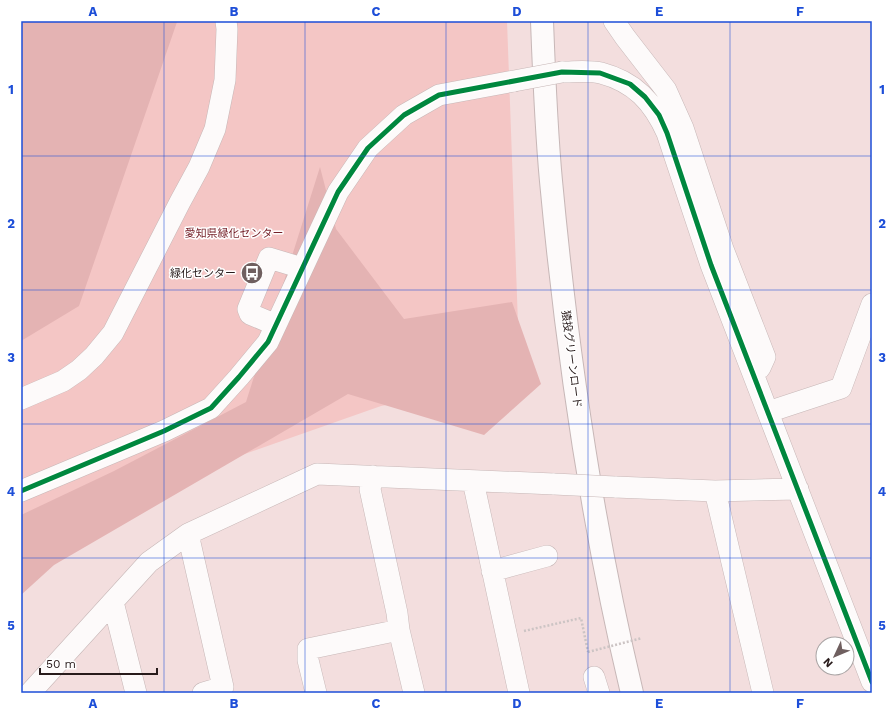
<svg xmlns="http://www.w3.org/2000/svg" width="893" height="714" viewBox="0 0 893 714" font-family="'Work Sans','Noto Sans JP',sans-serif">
	<rect width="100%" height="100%" fill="#f3dede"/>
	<path fill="#f4c6c5" d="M21,21h486l13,358 -139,27 -360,127z"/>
	<path fill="#e4b3b3" d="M21,21l156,1 -98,284 -58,35z
		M320,167l16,62 68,90 108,-17 29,82 -57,51 -136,-41 -294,171 -33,30v-80l93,-44 132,-69z"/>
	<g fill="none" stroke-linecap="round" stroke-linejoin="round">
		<g stroke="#c7b7b7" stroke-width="22">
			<path id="minor" d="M614,21l11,16 41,53 17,38 40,121 42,108 -5,11 -8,3
				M562,72c12,0 27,-2 39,1 34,9 52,29 66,60l44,132 161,417
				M276,325l-26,-11 -2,-5 21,-51 33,10
				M21,399l42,-18 16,-11 15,-14 19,-23 67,-131 19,-35 16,-38 10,-49 2,-51 -1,-8
				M768,412l73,-24 31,-84
				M373,476l-3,13 27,124 2,17
				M473,481l46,212
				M615,487l100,4 83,-2
				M21,491l143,-60 47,-23 28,-31 29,-35 70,-150 30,-44 36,-33 35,-20 75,-14
				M715,491l48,202
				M188,534l35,153 -20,6
				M492,571l55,-15
				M113,602l23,91
				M594,677l5,16
				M30,693l119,-131 39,-28 129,-60 237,10
				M316,693l-8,-33v-11l91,-19 15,63"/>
		</g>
		<g stroke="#c7b7b7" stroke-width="24">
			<path id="major" d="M542,21c2,53 4,107 9,160 16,172 41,344 81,512"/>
		</g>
		<path stroke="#ccc4c4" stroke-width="2.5" stroke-dasharray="2 2" stroke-linecap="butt" d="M524,631l57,-13 7,34"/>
		<use href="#minor" stroke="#fdfafa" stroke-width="21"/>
		<use href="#major" stroke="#fdfafa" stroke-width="22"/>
		<g stroke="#c7b7b7" stroke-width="22" stroke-linecap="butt">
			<path id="minor-bridge" d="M514,81l48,-9
				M554,484l61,3"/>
		</g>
		<path stroke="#ccc4c4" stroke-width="2.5" stroke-dasharray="2 2" stroke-linecap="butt" d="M588,652l54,-14"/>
		<use href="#minor-bridge" stroke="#fdfafa" stroke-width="21"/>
		<g stroke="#fff" stroke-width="8">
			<path id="cycleway" d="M21,491l143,-60 47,-23 28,-31 29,-35 70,-150 30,-44 36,-33 35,-20 123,-23 38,1 30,11 15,13 14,18 8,18 44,132 161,417"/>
		</g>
		<use href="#cycleway" stroke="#00873e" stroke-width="5"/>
	</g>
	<path fill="none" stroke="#1d4ed8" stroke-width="1" stroke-opacity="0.55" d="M164,21v672M305,21v672M446,21v672M588,21v672M730,21v672M21,156h851M21,290h851M21,424h851M21,558h851"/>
	<defs>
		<g id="bus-disc" transform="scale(1.15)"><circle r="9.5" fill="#6f5f5f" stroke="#fff"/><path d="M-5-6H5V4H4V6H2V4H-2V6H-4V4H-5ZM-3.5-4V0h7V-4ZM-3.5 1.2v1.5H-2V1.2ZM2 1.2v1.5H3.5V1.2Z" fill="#fff"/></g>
	</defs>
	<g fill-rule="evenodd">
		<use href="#bus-disc" x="252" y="273"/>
	</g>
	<g text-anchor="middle" stroke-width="3" stroke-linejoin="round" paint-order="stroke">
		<g font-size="11" fill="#741f27" stroke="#fff">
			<text x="234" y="237">愛知県緑化センター</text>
		</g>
		<g font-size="11" fill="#281b1b" stroke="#fff" text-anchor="end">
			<text x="236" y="277">緑化センター</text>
		</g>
		<g font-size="11" fill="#281b1b" stroke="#fff">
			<text transform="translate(572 359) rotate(83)" y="4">猿投グリーンロード</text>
		</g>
	</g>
	<rect width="893" height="714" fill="none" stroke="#ffffff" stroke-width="44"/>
	<g transform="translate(835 656) rotate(226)"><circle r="19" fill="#ffffff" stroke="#a9a4a4"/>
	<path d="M0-3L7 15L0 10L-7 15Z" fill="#6f5f5f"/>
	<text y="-6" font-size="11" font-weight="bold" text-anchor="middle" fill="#281b1b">N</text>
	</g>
	<path d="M40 668v6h117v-6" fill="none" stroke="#281b1b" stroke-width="2"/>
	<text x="46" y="668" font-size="12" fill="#281b1b" stroke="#ffffff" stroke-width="3" paint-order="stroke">50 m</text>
	<rect x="22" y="22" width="849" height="670" fill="none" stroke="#1d4ed8" stroke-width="1.5"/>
	<g font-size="13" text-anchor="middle" font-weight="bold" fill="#1d4ed8">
		<text x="93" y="16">A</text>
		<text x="234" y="16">B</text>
		<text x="376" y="16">C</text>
		<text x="517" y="16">D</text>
		<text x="659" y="16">E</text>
		<text x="800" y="16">F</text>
		<text x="11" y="94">1</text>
		<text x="882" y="94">1</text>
		<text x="11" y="228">2</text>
		<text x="882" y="228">2</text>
		<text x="11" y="362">3</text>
		<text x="882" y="362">3</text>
		<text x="11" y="496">4</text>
		<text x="882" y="496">4</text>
		<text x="11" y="630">5</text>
		<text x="882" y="630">5</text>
		<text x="93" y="708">A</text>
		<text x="234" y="708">B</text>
		<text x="376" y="708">C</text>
		<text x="517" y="708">D</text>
		<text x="659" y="708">E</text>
		<text x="800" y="708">F</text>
	</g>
</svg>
